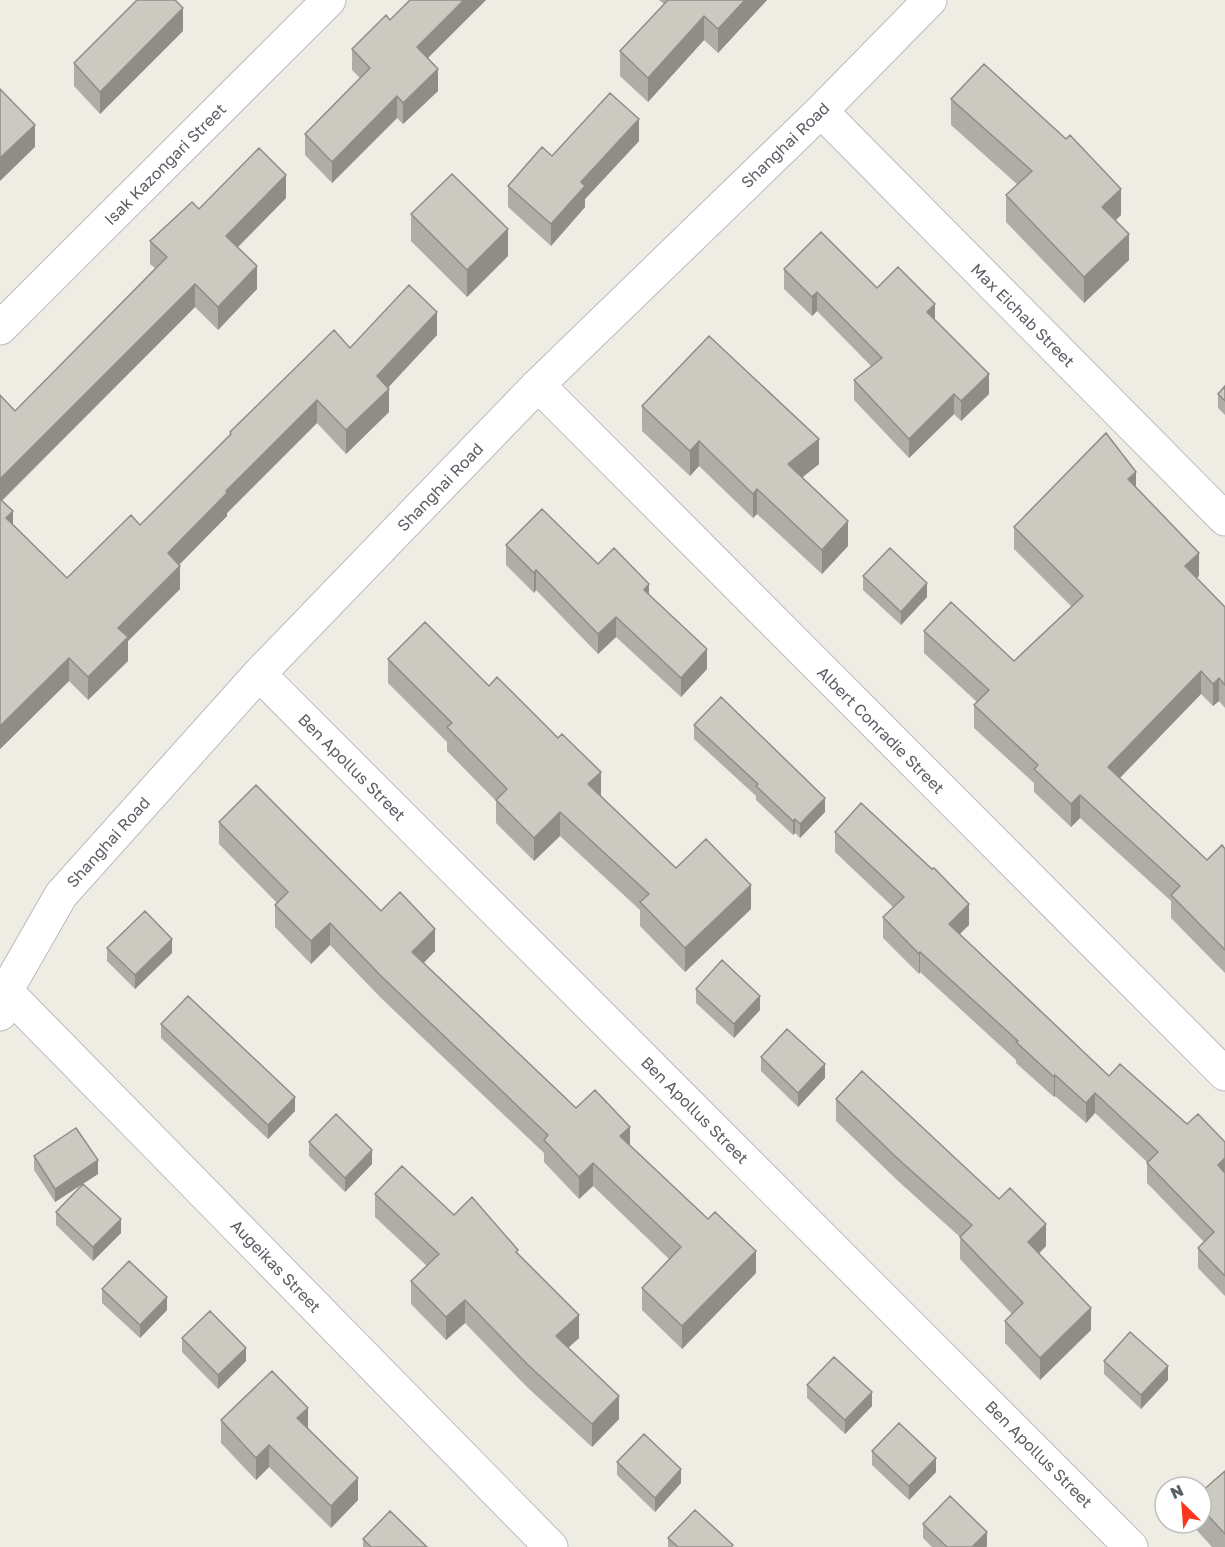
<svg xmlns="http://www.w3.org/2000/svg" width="1225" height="1547" viewBox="0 0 1225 1547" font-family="'Golos Text',sans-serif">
	<rect width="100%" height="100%" fill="#efede3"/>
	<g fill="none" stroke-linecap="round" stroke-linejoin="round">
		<g stroke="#b8bbc0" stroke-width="35">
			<path id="street" d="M821,111l404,408
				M0,328l329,-328
				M538,385l687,689
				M259,674l872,873
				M0,985l551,562
				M0,1014l6,-23 55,-96 198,-221 279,-289 283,-274 109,-111"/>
		</g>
		<use href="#street" stroke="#fff" stroke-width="33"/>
	</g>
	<path fill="#afada6" d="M486,0l-59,58 11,33 -35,33 -6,-6 -65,65 -27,-28v-21l55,-56 -8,-8v-21l38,-29z
		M659,0h108l-49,53 -14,-13 -56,62 -28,-26v-25l44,-47z
		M183,31l-83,83 -26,-28v-23z
		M951,99l170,116 -5,5 13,40 -45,43 -78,-81v-27l12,-10 -67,-60z
		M639,141l-54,58v8l-34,39 -43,-39v-21l44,-30z
		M286,198l-48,49 19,42 -39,41 -23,-23 -193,194 11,23 54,54 73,-53 90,-90v-3l120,-84 87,-13 -49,53 1,24 -43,42 -29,-31 -90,90v3l-48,49 1,24 -52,52v20l-40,39 -19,-19 -69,68v-354l15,16 140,-143 -5,-4v-23l49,-32z
		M411,214l97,42 -41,41 -56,-56z
		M784,269l93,19 58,32 54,74 -28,27 -7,-7 -45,44 -55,-58v-20l17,-14 -54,-55 -5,5 -28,-27z
		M1225,386v29l-7,-7v-14z
		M642,406l177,58 -17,13 46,69 -26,28 -65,-60 -4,4 -54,-52 -9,10 -48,-45z
		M1136,488l63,88 -2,2 28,29v101l-6,-7 -6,5 -12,-12 -81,84 87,82 18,-11v124l-54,-55v-17l-91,-83 -9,9 -37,-35v-9l-60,-55v-23l3,-3 -53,-49v-22l90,30 58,-54 -58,-58v-22z
		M506,545l92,19 109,105 -26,28 -65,-60 -18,17 -62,-64 -2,3 -28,-28z
		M863,576l64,21 -26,28 -38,-35z
		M388,659l213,137 75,72 75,41 -66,63 -45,-46v-16l-80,-74 -26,25 -38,-38v-22l-49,-50v-9l-59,-59z
		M694,725l131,87 -25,26 -5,-5 -2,2 -37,-35v-4l-62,-57z
		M219,822l162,89 54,40 -11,12 152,145 54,38 126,127 -74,76 -40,-39v-22l27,-29 -76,-73 -14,13 -35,-37v-9l-163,-155 -51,-53 -19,19 -36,-37v-22l2,-2 -58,-59z
		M835,832l134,93 -10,9 150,142 78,48 38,18v154l-27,-28v-20l6,-6 -57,-59v-21l-52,-49 -9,10 -31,-27 -1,1 -38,-34v-3l-96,-88 -1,2 -36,-36v-21l10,-10 -58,-55z
		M107,948l65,5 -37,36 -28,-28z
		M696,989l64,21 -26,28 -38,-35z
		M161,1024l134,87 -27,28 -107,-101z
		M761,1057l64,21 -27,29 -37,-36z
		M836,1099l210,147 -7,8 52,76 -51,50 -35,-37v-22l7,-7 -52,-55v-22l-63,-57 -61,-59z
		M309,1142l63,22 -27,28 -36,-36z
		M34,1156l64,18 -43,28 -21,-32z
		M375,1194l79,21 64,39 61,84 -11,10 51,71 -27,28 -65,-60 -62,-64 -19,17 -35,-36v-23l16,-15 -52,-49z
		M56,1212l65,21 -28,28 -37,-36z
		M102,1289l65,21 -27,28 -38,-35z
		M182,1338l64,23 -28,28 -36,-37z
		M1104,1361l64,19 -27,29 -37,-35z
		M807,1385l65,21 -27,28 -38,-36z
		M221,1420l87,8 50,72 -27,28 -62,-61 -13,13 -35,-37z
		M872,1451l64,21 -27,28 -37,-35z
		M617,1462l64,21 -26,29 -38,-37z
		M1225,1471v76h-13l-19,-21v-3h8v-31z
		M923,1524l64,22 -1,1h-54l-9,-9z
		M668,1538l65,9h-65z
		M363,1539l64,8h-64z"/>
	<path fill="#8f8d87" d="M464,0h22l-69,69v-22z
		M745,0h22l-49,53v-24z
		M183,8v23l-83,83v-22z
		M704,16v24l-56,62v-24z
		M438,69v22l-35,33v-21z
		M397,96v22l-65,65v-21z
		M639,119v22l-54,58v8l-34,39v-22l30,-42z
		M35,125v22l-35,34v-23z
		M286,175v23l-60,61v-23z
		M1121,189v26l-19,18v-26z
		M508,229v27l-41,41v-27z
		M1129,234v26l-45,43v-26z
		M257,266v23l-39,41v-23z
		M195,284v23l-195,195v-23z
		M817,292v19l-5,5v-19z
		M935,304v20l-8,-12z
		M437,312v23l-60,64v-23z
		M989,374v20l-28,27v-20z
		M389,389v23l-43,42v-24z
		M954,394v20l-45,44v-19z
		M317,400v23l-90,90v3l-59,60v-23l58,-62z
		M819,439v25l-31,25v-25z
		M699,441v25l-9,10v-25z
		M1136,472v23l-8,-16z
		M757,489v25l-4,4v-24z
		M13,511v23l-7,-16z
		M848,521v25l-26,28v-24z
		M1199,553v23l-14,13v-23z
		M180,566v23l-52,52v20l-40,39v-23l30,-49z
		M536,570v20l-2,3v-20z
		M927,583v14l-26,28v-13z
		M649,584v20l-5,-14z
		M616,617v20l-18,17v-20z
		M707,649v20l-26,28v-19z
		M69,658v23l-69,68v-23z
		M1201,671v23l-93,96v-23z
		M1219,678v23l-6,5v-22z
		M601,772v24l-13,-12z
		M1080,795v23l-9,9v-23z
		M825,798v14l-25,26v-14z
		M560,812v24l-26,25v-23z
		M795,819v14l-2,2v-14z
		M751,885v24l-66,63v-24z
		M969,904v21l-20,20v-21z
		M330,923v22l-19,19v-23z
		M435,929v22l-23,23v-22z
		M172,939v14l-37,36v-14z
		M920,952v20l-1,2v-20z
		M760,996v14l-26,28v-14z
		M825,1064v14l-27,29v-14z
		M1055,1075v21l-1,1v-20z
		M1095,1093v20l-9,10v-20z
		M295,1097v14l-27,28v-14z
		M630,1127v22l-10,-13z
		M372,1150v14l-27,28v-14z
		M1225,1158v21l-7,-14z
		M98,1160v14l-43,28v-13z
		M593,1163v23l-14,13v-22z
		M121,1219v14l-28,28v-14z
		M1046,1224v22l-18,18v-22z
		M756,1251v22l-74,76v-23z
		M167,1297v13l-27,28v-13z
		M465,1300v23l-19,17v-23z
		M1091,1308v22l-51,50v-22z
		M579,1315v23l-23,21v-23z
		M246,1348v13l-28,28v-14z
		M1168,1366v14l-27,29v-14z
		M872,1392v14l-27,28v-14z
		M619,1396v23l-27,28v-23z
		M308,1408v22l-11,-12z
		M269,1445v22l-13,13v-22z
		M936,1458v14l-27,28v-14z
		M681,1469v14l-26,29v-14z
		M358,1478v22l-27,28v-22z
		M987,1532v14l-1,1h-14z"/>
	<path fill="#ccc9c1" stroke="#8f8d87" stroke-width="1.5" d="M137,0h38l8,8 -83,84 -26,-29z
		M410,0h54l-47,47 21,22 -35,34 -6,-7 -65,66 -27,-28 65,-66 -18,-19 34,-34 4,5z
		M668,0h77l-27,29 -14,-13 -56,62 -28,-27z
		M984,64l82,75 4,-4 51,54 -19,18 27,27 -45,43 -78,-82 26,-24 -81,-72z
		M0,89l35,36 -35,33z
		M610,93l29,26 -58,63 4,4 -34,38 -43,-38 34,-39 10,9z
		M259,148l27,27 -60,61 31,30 -39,41 -23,-23 -195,195v-84l15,16 152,-154 -17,-16 42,-39 7,7z
		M452,174l56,55 -41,41 -56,-56z
		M821,232l56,56 21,-21 37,37 -8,8 62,62 -28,27 -7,-7 -45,45 -55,-59 28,-22 -65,-66 -5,5 -28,-28z
		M409,285l28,27 -60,64 12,13 -43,41 -29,-30 -91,91 1,2 -59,60 12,13 -62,62 10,9 -40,40 -19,-19 -69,68v-227l13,12 -7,7 61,60 64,-63 9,10 91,-91 -1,-2 104,-102 16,18z
		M709,336l110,103 -31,25 60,57 -26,29 -65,-61 -4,5 -54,-53 -9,10 -48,-45z
		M1225,386v15l-7,-7z
		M1106,433l30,39 -8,7 71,74 -14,13 40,41v78l-6,-7 -6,6 -12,-13 -93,96 99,93 15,-15 3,4v101l-54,-55 9,-9 -100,-91 -9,9 -37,-35 4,-4 -64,-60 15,-15 -65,-59 27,-29 63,59 69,-65 -69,-69z
		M542,509l56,55 16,-16 35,36 -5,6 63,59 -26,29 -65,-61 -18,17 -62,-64 -2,3 -28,-28z
		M890,548l37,35 -26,29 -38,-36z
		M425,622l64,64 8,-9 61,61 4,-4 39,38 -13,12 88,84 30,-29 45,46 -66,63 -45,-46 9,-8 -89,-82 -26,26 -38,-38 11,-11 -60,-62 5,-4 -64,-64z
		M721,697l104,101 -25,26 -5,-5 -2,2 -37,-35 2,-2 -64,-59z
		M256,785l125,126 19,-19 35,37 -23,23 164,156 19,-18 35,37 -10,9 88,83 7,-7 41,39 -74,75 -40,-38 39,-41 -88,-84 -14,14 -35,-37 4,-5 -167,-159 -51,-53 -19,18 -36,-36 13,-13 -69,-70z
		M861,803l71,66 2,-1 35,36 -20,20 160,152 11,-12 67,60 11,-10 27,28v16l-7,7 7,8v103l-27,-28 16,-16 -67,-69 11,-11 -63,-59 -9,10 -31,-28 -1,2 -38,-35 2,-1 -98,-89 -1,2 -36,-37 21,-20 -69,-65z
		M145,911l27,28 -37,36 -28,-27z
		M722,960l38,36 -26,28 -38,-35z
		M188,996l107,101 -27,28 -107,-101z
		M787,1029l38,35 -27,29 -37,-36z
		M862,1071l137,128 11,-11 36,36 -18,18 63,66 -51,50 -35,-37 18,-18 -63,-66 12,-12 -75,-67 -61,-59z
		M336,1114l36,36 -27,28 -36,-36z
		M76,1128l22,32 -43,29 -21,-33z
		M402,1166l52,49 18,-18 46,53 -2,2 63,63 -23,21 63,60 -27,28 -65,-60 -62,-64 -19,17 -35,-36 28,-27 -64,-60z
		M83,1184l38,35 -28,28 -37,-35z
		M129,1261l38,36 -27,28 -38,-36z
		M210,1311l36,37 -28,27 -36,-37z
		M1130,1332l38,34 -27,29 -37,-34z
		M834,1357l38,35 -27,28 -38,-35z
		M272,1371l36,37 -11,10 61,60 -27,28 -62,-61 -13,13 -35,-38z
		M899,1423l37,35 -27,28 -37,-35z
		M644,1434l37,35 -26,29 -38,-36z
		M1225,1471v63l-24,-26v-16z
		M950,1496l37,36 -15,15h-25l-24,-23z
		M695,1510l38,35 -2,2h-53l-10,-9z
		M390,1511l37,36h-56l-8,-8z"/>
	<g text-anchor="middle" stroke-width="5" stroke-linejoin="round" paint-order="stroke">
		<g font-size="16" fill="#5b5f65" stroke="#fff">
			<text transform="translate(785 145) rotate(-44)" y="6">Shanghai Road</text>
			<text transform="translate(165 164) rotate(-45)" y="6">Isak Kazongari Street</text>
			<text transform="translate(1023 315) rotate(45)" y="6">Max Eichab Street</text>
			<text transform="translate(440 487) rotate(-46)" y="6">Shanghai Road</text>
			<text transform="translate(881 730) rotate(45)" y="6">Albert Conradie Street</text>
			<text transform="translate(352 767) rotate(45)" y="6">Ben Apollus Street</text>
			<text transform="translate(108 842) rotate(-48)" y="6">Shanghai Road</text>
			<text transform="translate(695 1110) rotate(45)" y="6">Ben Apollus Street</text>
			<text transform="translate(276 1266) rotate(46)" y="6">Augeikas Street</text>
			<text transform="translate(1039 1454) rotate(45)" y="6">Ben Apollus Street</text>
		</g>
	</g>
	<g transform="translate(1183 1505) rotate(335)"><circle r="28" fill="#ffffff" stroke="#bdbfc1" stroke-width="1.5"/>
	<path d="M0-4.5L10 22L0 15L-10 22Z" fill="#fa341e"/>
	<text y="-9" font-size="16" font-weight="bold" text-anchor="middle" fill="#5b5f65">N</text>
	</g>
</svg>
